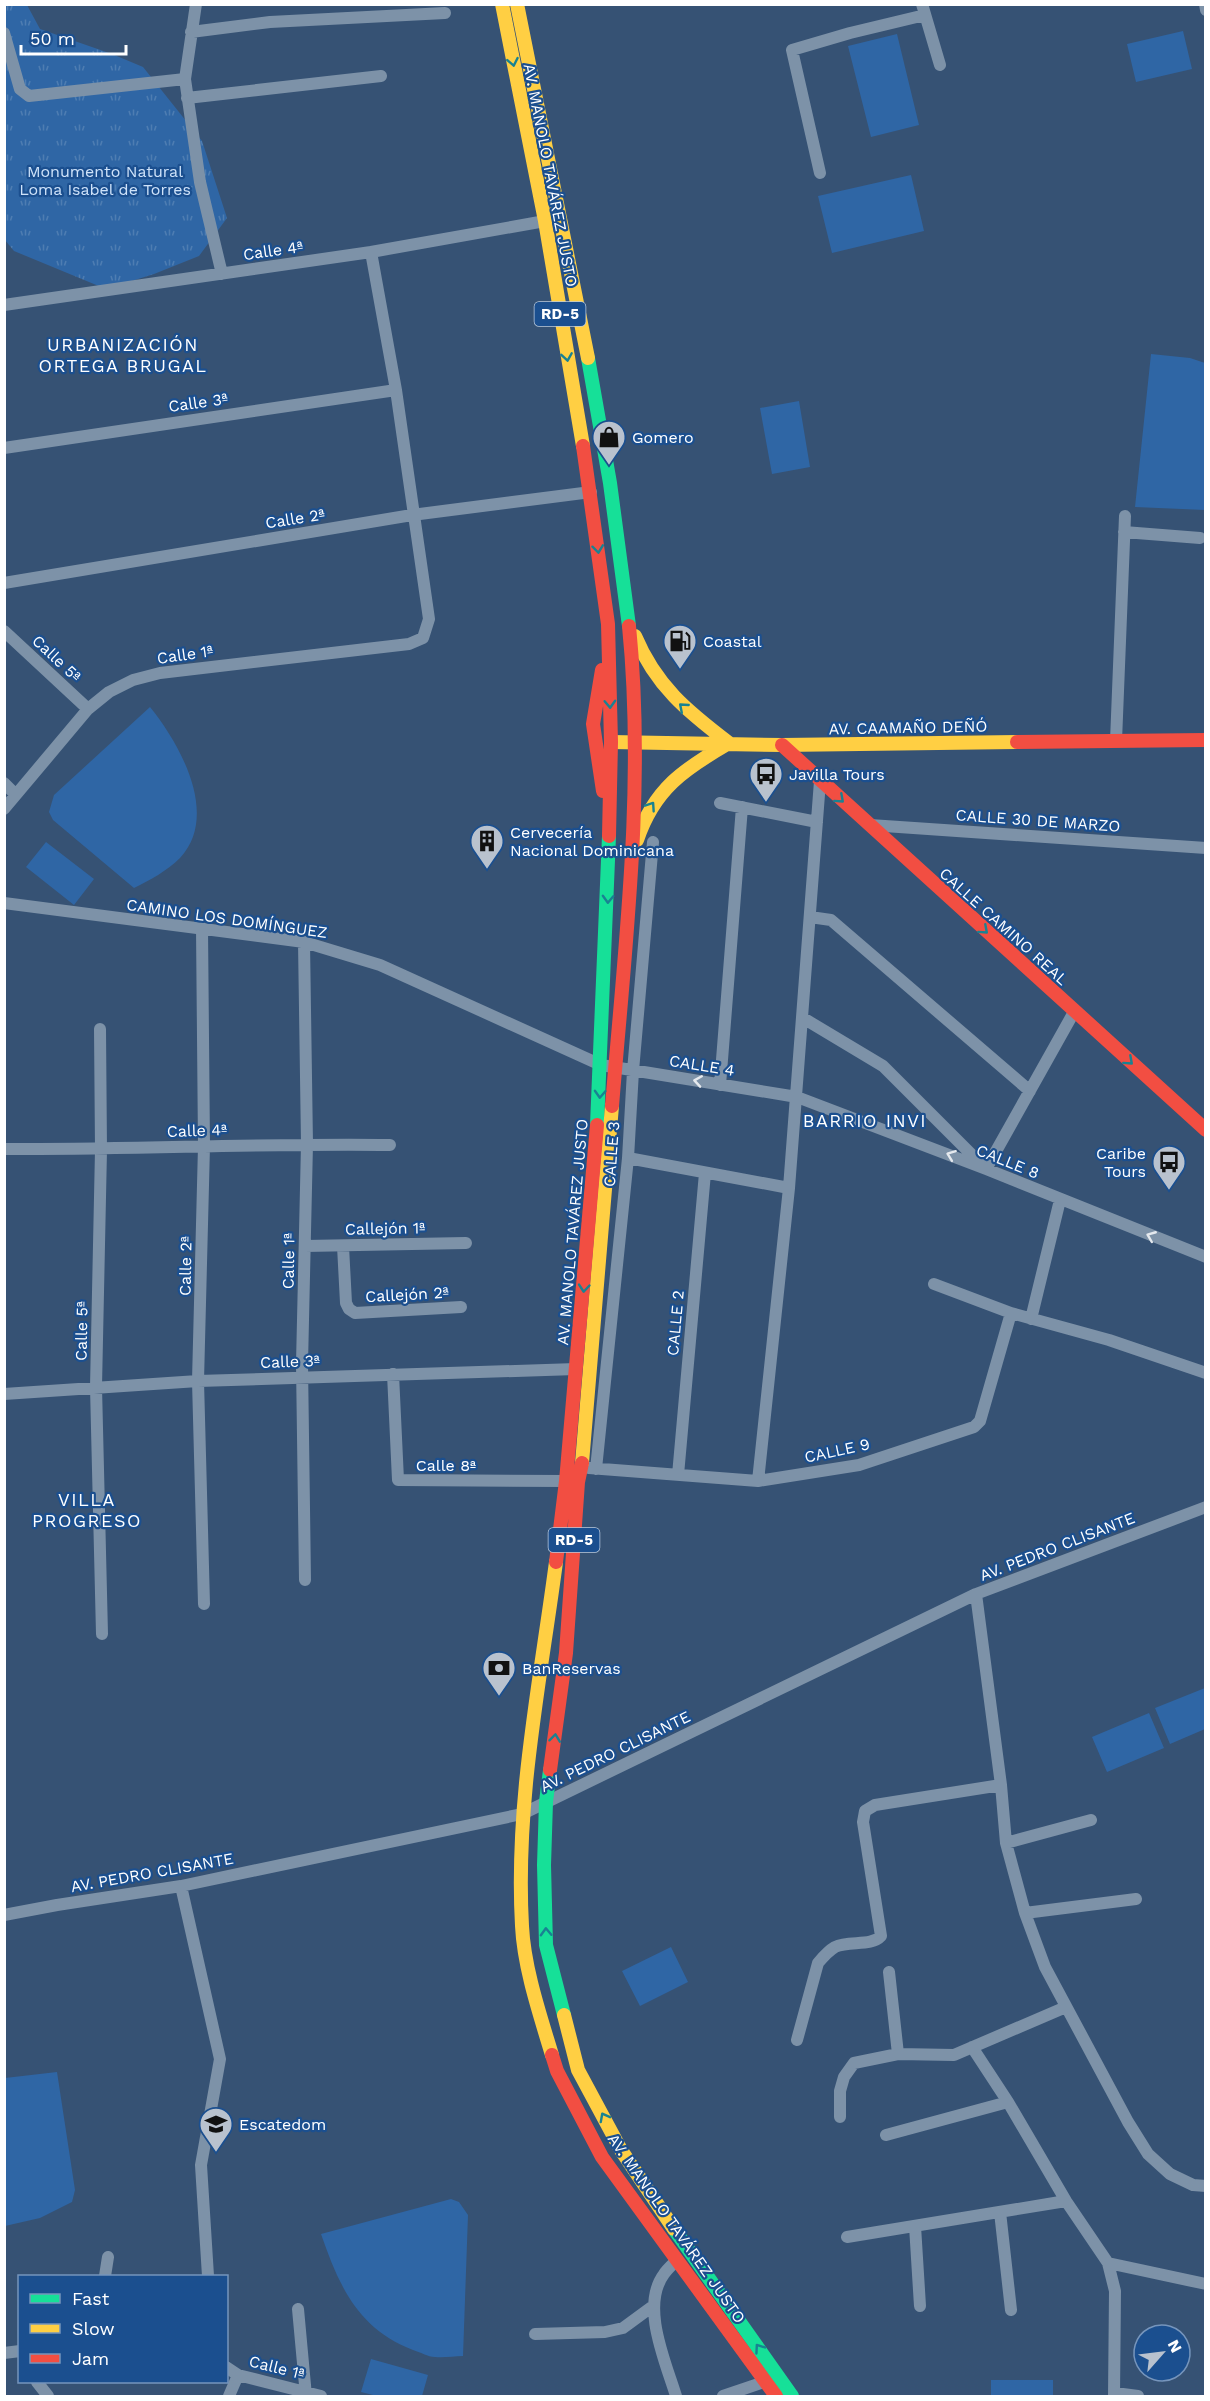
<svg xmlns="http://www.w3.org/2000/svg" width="1210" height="2401" viewBox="0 0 1210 2401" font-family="'Work Sans',sans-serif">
	<defs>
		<pattern id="park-tufts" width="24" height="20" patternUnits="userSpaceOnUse" patternTransform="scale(1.5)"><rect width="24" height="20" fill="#2f66a5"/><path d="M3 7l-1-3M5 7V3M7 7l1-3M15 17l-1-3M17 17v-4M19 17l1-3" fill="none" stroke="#4e7db2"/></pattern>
	</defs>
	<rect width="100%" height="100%" fill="#365274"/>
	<path fill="#2f66a5" d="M1183,31l9,38 -56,13 -9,-38z
		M897,34l22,91 -48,12 -23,-91z
		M911,175l13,56 -92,22 -14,-57z
		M1151,354l39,4 15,5v147l-70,-3z
		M799,401l11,66 -38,7 -12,-66z
		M150,707c30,37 70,108 30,151 -13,13 -30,22 -46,30l-81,-68 -4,-8 5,-17z
		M46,842l48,37 -20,26 -48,-38z
		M1205,1688v41l-35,15 -15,-36z
		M1149,1713l15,35 -57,24 -15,-35z
		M671,1947l17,35 -48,24 -18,-35z
		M57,2072l18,118 -3,12 -32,16 -35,8v-148z
		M451,2199l8,3 9,13 -5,141c-9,0 -19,2 -28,1 -7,0 -15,-5 -22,-7 -55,-21 -74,-64 -92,-116z
		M371,2359l57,16 -6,21h-45l-16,-4z
		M991,2380h62v16h-62z"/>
	<path fill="url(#park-tufts)" d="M5,5h22l13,24 72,25 31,13 59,74 25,77 -28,38 -45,18 -48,15 -92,-38 -9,-11z"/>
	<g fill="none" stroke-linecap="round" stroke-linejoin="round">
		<path stroke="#7d92a8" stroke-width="12" d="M196,4l-11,75 15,103 22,92
			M922,4l18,61
			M1205,4l1,6
			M191,32l79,-10 175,-9
			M4,33l16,56 9,7 156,-17
			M187,98l194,-22
			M820,173l-28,-123 58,-17 75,-18
			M4,305l367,-53 174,-31
			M4,448l392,-58
			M1124,532l76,6
			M4,583l408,-68 179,-23
			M4,631l84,78
			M1116,741l9,-225
			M4,783l11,11
			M720,803l97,19
			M4,809l84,-100 21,-17 24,-12 27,-7 249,-29 14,-6 6,-19 -33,-229 -25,-138
			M870,825l336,23
			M4,903l300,39 76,23 221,100 196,32 189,72 220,88
			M810,917l21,3 199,171
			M202,928l2,218 -6,235 6,223
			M304,942l3,202 -5,220 3,216
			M803,1018l80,48 103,103 88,-157
			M100,1029l1,121 -5,237 6,247
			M720,1085l22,-278
			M4,1149c129,1 257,-6 386,-4
			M628,1158l161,30
			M305,1246l161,-3
			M343,1246l3,57 3,6 6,4 106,-6
			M934,1284l77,29 98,27 97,33
			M1031,1319l29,-119
			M393,1374l5,106 168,1
			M4,1394l194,-13 378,-12
			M589,1468l169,13 101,-16 115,-38 6,-6 31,-108
			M596,1469l32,-311 5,-87 20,-229
			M678,1475l27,-302
			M758,1481l31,-293 31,-407
			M976,1594l25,191 5,58 19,70 20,54 83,155 20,32 22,20 23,11 13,1
			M1006,1843l85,-23
			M181,1886l39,173 -19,106 7,111
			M1025,1913l111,-14
			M4,1915l53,-10 124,-19 341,-72 454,-220 230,-87
			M889,1972l9,82
			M797,2040l21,-77c5,-6 10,-12 17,-16 14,-7 36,0 46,-11l-18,-114 2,-11 10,-6 126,-20
			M972,2047l36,55 58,99 42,62 7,28 -1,105
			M840,2117v-26l4,-14 10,-14 44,-9 56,1 112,-48
			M886,2135l122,-33
			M1000,2212l11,98
			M915,2226l5,80
			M847,2237l219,-36
			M1108,2263l98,21
			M105,2276l3,-19
			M298,2309l8,87
			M535,2334l70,-2 18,-4 30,-22
			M4,2353l16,-2
			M226,2367l12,8 83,21
			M37,2382l11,14
			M1115,2393l23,3
			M229,2396l9,-21
			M676,2396c-10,-33 -36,-90 -12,-122 3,-5 9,-10 13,-14
			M723,2396l44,-15"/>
		<path stroke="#16e098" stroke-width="14" d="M588,358l22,125 19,143
			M597,1125l12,-289
			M550,1770l-4,32 -2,63 2,80 18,70
			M674,2229l118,167"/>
		<path stroke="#ffcf43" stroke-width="14" d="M502,4l43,217 38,225
			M517,4l71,354
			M635,636c21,50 52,75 94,107 -45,26 -75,46 -92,97
			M611,742l171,3 235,-3
			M582,1463l30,-357
			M564,2015l14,55 43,80 53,79
			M552,2055c-12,-40 -28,-87 -30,-129 -7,-123 18,-243 34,-364"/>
		<path stroke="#f24e42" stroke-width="14" d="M583,446l25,178 3,118 -2,94
			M602,670l-9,54 10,67
			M1017,742l189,-2
			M782,745l424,385
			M612,1106c13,-160 33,-320 17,-480
			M556,1562l10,-81 31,-356
			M550,1770l16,-117 12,-171 4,-19
			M552,2055l5,16 45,86 174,239"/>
	</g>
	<defs><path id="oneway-chevron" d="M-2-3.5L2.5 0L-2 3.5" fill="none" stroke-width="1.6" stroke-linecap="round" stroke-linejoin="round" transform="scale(1.5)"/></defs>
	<g stroke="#198292">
		<use href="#oneway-chevron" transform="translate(513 62) rotate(79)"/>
		<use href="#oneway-chevron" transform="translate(567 357) rotate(81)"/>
		<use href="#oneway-chevron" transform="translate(598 549) rotate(83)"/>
		<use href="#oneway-chevron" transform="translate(610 704) rotate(88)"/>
		<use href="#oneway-chevron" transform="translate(683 707) rotate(-139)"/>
		<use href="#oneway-chevron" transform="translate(840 799) rotate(42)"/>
		<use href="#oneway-chevron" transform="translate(651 806) rotate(-56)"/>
		<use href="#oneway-chevron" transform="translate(608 899) rotate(92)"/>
		<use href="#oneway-chevron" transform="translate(984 930) rotate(42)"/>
		<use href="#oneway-chevron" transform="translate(1129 1061) rotate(42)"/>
		<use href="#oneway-chevron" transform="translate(600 1094) rotate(93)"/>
		<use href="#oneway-chevron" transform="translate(584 1288) rotate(95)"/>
		<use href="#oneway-chevron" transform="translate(555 1738) rotate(-83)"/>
		<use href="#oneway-chevron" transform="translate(546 1932) rotate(-92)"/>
		<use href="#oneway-chevron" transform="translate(604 2117) rotate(-118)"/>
		<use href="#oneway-chevron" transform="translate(759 2348) rotate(-125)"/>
	</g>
	<g stroke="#e5e9ee">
		<use href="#oneway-chevron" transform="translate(698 1081) rotate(-171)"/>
		<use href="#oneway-chevron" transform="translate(951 1155) rotate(-159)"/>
		<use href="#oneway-chevron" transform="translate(1151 1236) rotate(-158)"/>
	</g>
	<defs>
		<g id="shop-pin" transform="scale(1.725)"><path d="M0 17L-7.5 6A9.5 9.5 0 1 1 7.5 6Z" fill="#b9c2ce" stroke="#1b4f8f"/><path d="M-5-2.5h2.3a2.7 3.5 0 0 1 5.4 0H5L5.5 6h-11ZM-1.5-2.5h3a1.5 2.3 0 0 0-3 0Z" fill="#111"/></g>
		<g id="fuel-pin" transform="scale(1.725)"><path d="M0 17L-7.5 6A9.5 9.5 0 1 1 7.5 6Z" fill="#b9c2ce" stroke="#1b4f8f"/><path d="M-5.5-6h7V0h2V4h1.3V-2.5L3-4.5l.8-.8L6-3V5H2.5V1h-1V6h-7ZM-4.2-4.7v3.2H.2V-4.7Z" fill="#111"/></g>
		<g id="bus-pin" transform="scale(1.725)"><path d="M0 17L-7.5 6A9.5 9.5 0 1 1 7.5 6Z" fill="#b9c2ce" stroke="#1b4f8f"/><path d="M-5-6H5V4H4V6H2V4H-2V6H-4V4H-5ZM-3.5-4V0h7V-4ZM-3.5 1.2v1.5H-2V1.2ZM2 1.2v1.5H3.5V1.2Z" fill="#111"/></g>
		<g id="building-pin" transform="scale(1.725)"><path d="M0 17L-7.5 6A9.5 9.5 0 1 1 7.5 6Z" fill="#b9c2ce" stroke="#1b4f8f"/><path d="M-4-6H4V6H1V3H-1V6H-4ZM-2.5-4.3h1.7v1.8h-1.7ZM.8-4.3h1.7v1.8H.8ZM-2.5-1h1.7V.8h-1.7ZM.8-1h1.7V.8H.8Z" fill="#111"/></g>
		<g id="bank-pin" transform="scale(1.725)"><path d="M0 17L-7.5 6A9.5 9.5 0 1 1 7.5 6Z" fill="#b9c2ce" stroke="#1b4f8f"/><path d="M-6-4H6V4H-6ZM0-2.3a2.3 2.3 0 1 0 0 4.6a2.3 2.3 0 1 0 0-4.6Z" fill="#111"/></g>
		<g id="school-pin" transform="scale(1.725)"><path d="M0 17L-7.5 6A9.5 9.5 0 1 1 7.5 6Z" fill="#b9c2ce" stroke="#1b4f8f"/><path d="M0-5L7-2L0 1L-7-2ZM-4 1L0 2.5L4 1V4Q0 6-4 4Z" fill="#111"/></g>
	</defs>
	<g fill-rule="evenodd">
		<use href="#shop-pin" x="609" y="437"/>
		<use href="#fuel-pin" x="680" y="641"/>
		<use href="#bus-pin" x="766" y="774"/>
		<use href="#building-pin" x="487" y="841"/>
		<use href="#bus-pin" x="1169" y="1162"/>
		<use href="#bank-pin" x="499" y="1668"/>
		<use href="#school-pin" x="216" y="2124"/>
	</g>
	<g text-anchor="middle" stroke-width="4.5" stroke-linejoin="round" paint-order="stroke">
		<g fill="#1b4f8f" stroke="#bbcadd" stroke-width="1.5">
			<rect x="534.5" y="302" width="51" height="24" rx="4.5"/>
			<rect x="548.5" y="1528" width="51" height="24" rx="4.5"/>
		</g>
		<g font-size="15" font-weight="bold" fill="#fff">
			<text x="560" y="319">RD-5</text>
			<text x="574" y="1545">RD-5</text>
		</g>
		<g font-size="16" fill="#cfe3fa" stroke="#1b4f8f">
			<text x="105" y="177">Monumento Natural<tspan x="105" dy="18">Loma Isabel de Torres</tspan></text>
		</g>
		<g font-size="16" fill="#fff" stroke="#1b4f8f">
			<text transform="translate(551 175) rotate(79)" y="6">AV. MANOLO TAVÁREZ JUSTO</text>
			<text transform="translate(273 250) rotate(-8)" y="6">Calle 4ª</text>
			<text transform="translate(198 402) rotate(-8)" y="6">Calle 3ª</text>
			<text transform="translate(295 518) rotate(-9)" y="6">Calle 2ª</text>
			<text transform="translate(185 654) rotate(-8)" y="6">Calle 1ª</text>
			<text transform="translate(57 658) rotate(43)" y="6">Calle 5ª</text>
			<text transform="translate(908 727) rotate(-1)" y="6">AV. CAAMAÑO DEÑÓ</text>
			<text transform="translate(1038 820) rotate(4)" y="6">CALLE 30 DE MARZO</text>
			<text transform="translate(227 918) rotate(8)" y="6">CAMINO LOS DOMÍNGUEZ</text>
			<text transform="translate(1004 926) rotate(42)" y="6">CALLE CAMINO REAL</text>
			<text transform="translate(702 1065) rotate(9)" y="6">CALLE 4</text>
			<text transform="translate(197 1130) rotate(-2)" y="6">Calle 4ª</text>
			<text transform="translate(611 1154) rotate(-86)" y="6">CALLE 3</text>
			<text transform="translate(1008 1161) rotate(22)" y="6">CALLE 8</text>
			<text transform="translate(385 1228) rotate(-1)" y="6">Callejón 1ª</text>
			<text transform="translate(572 1232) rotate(-85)" y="6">AV. MANOLO TAVÁREZ JUSTO</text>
			<text transform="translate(288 1261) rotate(-89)" y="6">Calle 1ª</text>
			<text transform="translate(185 1266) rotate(-89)" y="6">Calle 2ª</text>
			<text transform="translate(407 1294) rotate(-3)" y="6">Callejón 2ª</text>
			<text transform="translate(675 1323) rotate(-85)" y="6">CALLE 2</text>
			<text transform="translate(81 1331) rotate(-89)" y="6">Calle 5ª</text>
			<text transform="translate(290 1361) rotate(-2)" y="6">Calle 3ª</text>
			<text transform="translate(837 1450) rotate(-12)" y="6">CALLE 9</text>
			<text x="446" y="1471">Calle 8ª</text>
			<text transform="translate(1057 1546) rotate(-21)" y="6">AV. PEDRO CLISANTE</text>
			<text transform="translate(615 1751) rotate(-26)" y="6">AV. PEDRO CLISANTE</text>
			<text transform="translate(152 1872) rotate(-10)" y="6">AV. PEDRO CLISANTE</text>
			<text transform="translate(677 2228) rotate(55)" y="6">AV. MANOLO TAVÁREZ JUSTO</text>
			<text transform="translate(277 2367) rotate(14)" y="6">Calle 1ª</text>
		</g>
		<g font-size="16" fill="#fff" stroke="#1b4f8f" text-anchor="start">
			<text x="632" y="443">Gomero</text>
			<text x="703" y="647">Coastal</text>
			<text x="789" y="780">Javilla Tours</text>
			<text x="510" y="838">Cervecería<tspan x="510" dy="18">Nacional Dominicana</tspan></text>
			<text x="1146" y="1159" text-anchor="end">Caribe<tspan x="1146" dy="18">Tours</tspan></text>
			<text x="522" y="1674">BanReservas</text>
			<text x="239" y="2130">Escatedom</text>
		</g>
		<g font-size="18" letter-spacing="1.5" fill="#fff" stroke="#1b4f8f">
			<text x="123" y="351">URBANIZACIÓN<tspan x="123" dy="21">ORTEGA BRUGAL</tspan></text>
			<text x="865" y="1127">BARRIO INVI</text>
			<text x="87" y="1506">VILLA<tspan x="87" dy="21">PROGRESO</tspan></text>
		</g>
	</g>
	<rect width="1210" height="2401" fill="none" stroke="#ffffff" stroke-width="12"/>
	<rect x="18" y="2275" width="210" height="108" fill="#1b4f8f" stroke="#7695bc" stroke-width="1.5"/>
	<rect x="30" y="2294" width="30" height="9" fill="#16e098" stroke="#7695bc" stroke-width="1.5"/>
	<text x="72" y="2305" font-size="18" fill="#ffffff">Fast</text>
	<rect x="30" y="2324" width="30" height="9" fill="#ffcf43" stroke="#7695bc" stroke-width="1.5"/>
	<text x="72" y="2335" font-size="18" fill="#ffffff">Slow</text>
	<rect x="30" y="2354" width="30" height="9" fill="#f24e42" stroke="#7695bc" stroke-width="1.5"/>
	<text x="72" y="2365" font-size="18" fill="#ffffff">Jam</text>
	<g transform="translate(1162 2353) rotate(62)"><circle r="28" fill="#1b4f8f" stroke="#7695bc" stroke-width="1.5"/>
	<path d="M0-4.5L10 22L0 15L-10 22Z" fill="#b9c2ce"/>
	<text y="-9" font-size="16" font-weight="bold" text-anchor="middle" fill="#ffffff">N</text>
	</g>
	<path d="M21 45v9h105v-9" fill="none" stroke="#ffffff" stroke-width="3"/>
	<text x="30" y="45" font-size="18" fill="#ffffff" stroke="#1b4f8f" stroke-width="4.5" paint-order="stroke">50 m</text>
</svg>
